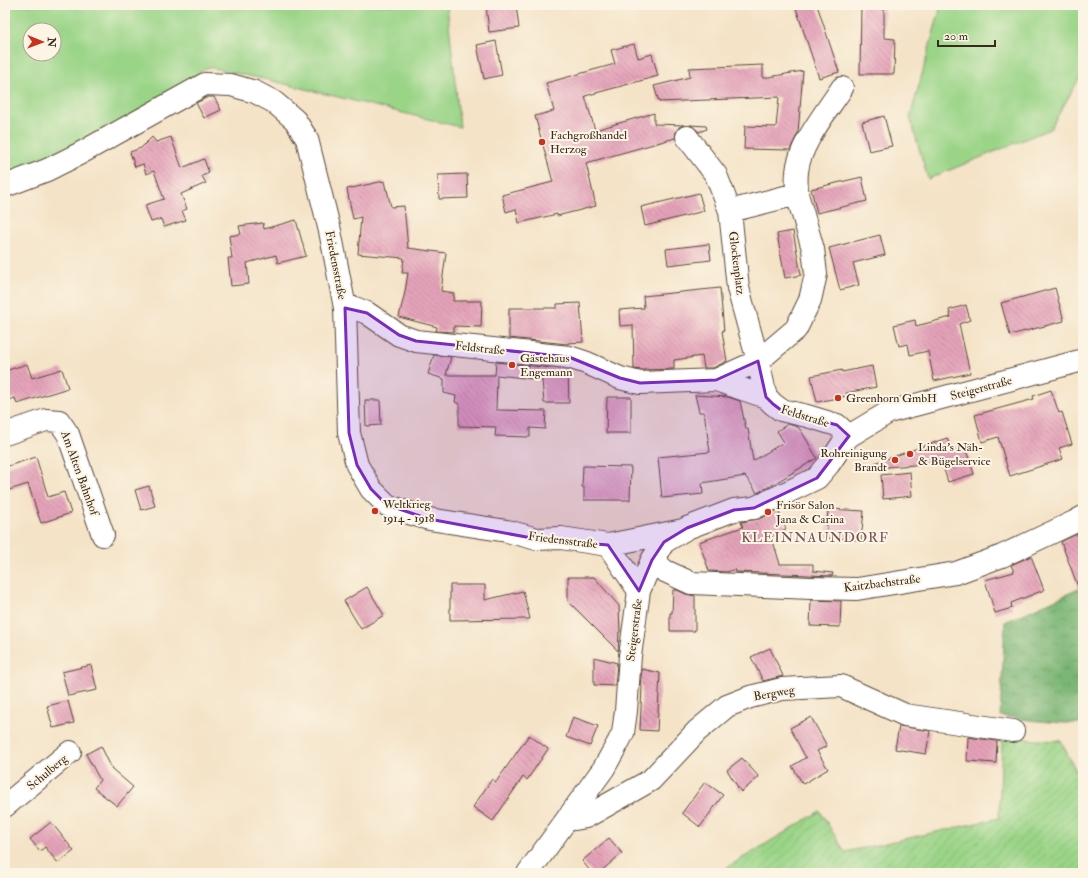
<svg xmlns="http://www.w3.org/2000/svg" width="1088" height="878" viewBox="0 0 1088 878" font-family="'IM FELL Double Pica',serif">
	<defs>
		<pattern id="forest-crowns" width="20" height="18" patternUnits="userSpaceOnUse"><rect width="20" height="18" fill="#7bb674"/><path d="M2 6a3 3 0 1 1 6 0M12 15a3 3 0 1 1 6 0" fill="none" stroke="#66945f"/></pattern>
		<pattern id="garden-furrows" width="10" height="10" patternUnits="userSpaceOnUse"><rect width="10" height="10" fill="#9ad487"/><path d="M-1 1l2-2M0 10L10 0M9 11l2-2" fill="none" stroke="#86b674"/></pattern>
		<pattern id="building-back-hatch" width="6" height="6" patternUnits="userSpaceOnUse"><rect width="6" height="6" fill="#e5a3ba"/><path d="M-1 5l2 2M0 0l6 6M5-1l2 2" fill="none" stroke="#bb8597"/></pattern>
	</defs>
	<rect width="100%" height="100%" fill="#fcf5e5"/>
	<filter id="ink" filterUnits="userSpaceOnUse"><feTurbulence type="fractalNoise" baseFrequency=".025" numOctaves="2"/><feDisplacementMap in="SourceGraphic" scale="8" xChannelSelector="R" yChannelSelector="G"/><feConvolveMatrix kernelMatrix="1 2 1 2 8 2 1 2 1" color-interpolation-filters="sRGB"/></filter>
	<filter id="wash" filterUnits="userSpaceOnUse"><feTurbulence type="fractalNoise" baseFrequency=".012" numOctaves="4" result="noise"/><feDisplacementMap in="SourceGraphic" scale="16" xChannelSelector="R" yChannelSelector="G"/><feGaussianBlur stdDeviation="0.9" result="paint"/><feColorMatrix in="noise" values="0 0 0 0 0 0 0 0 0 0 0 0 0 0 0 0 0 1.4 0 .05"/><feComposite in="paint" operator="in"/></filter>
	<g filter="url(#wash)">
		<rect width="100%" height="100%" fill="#f4e3c7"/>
		<path fill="#9ad487" stroke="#6a7f52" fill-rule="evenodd" d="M5,5h442l13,122 -183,-45 -69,-15 -44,29 -61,36 -98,47zM30,30h24v24h-24z
			M941,5h142v67l-33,57 -122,50 -18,-61z"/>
		<path fill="url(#forest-crowns)" stroke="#5b7049" d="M1083,587v136c-28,1 -55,-3 -83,-7l5,-94z"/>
		<path fill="url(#garden-furrows)" stroke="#6a7f52" d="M1002,738l59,3 22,44v88h-365l102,-62 25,41 154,-34z"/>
		<g id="blocks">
			<path fill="url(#building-back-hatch)" d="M486,5h30l3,23 -30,4z
				M795,5h22l22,67 -20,6z
				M861,5h23v33l11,1 -1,35h-34z
				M496,41l6,34 -18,4 -7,-34z
				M634,44l4,14 14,-4 6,22 -73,20 10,34 59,-17v11l30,1 -5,2 -3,5 -1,6 -89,25 10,43 -39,10v-2l-38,9 -3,-14 -10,3 -4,-17 51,-13 -18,-66 19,-5 -8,-28 69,-19 -4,-14z
				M763,65v13l40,-7 -5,62 -8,17 -46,-1 1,-23 31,1 3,-30 -120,5 -5,-16 36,-9 -1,-9z
				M208,97h6l7,13 -17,8 -8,-15z
				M884,116l8,30 -23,5 -7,-29z
				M690,125l16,1 1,3 -8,3 -7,-6z
				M152,137l4,5 15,-5 11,31 22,-9 5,14 -7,3 4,7 -25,11 6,15 -5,2 4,9 -22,7 -3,-8 -10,3 -6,-17 19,-6 -10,-28 -8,3 -3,-10 -8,3 -5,-15 11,-4z
				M467,174l1,24 -29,1 -1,-24z
				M862,177l5,24 -50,12 -6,-24z
				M384,181l2,9h1l4,17 13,-1 4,42 38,5 -5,38 13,2 -1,8h29l-1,26 -27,-1v6l-18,-1 1,-4 -38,-10 6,-25 3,-19h-6l2,-15 -46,-4 3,-37 -8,2 -6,-30z
				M699,193l5,18 -59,15 -4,-19z
				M296,220l10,36 -28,7 -2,-8 -29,8 2,21 -18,2 -3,-28h4l-3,-22 12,-2 -2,-8 24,-3 1,6z
				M793,231l8,44 -16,3 -8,-44z
				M880,235l5,20 -32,8 6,22 -19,5 -11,-42z
				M709,244l2,16 -43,5 -2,-16z
				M720,288l4,43h-2l5,30 -14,7h-9l-2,-12 -28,4v9l-33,1 -7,-1 -1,-44 -13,1 -1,-16 25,-2 -1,-12z
				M1055,288l9,33 -54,14 -9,-32z
				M580,303l3,39 -15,1v1l-59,-6v-30h48v-4z
				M966,305l4,15 -11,4 11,49 -36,8 -6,-30 -18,4 -2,-11 -9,2 -5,-21 21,-5 1,6 35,-9 -2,-7z
				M434,355l17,2 -5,18h49l1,-13 72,8 1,33h-25l-2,-23 -45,-5 -1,35 50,1 -1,18 -15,-1v9l-35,-1 1,-9 -37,-1v-22l-4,-2 1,-6 -12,-3v-14l-16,-5z
				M27,364l5,14 30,-9 6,19 -51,16 -2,-6 -10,3v-30z
				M872,366l4,21 -30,6 1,3 -30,6 -6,-26 31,-6v2z
				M1051,390l8,23 3,-1 10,32 -13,4 4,11 -53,17 -12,-39 -16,5 -7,-27 59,-16 -1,-3z
				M695,395l33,2 12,4 6,28h2l5,32 31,-19 -7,-11 11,-7 10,3 4,5 15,26 -45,27 -15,8 -3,-5 -9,-12 -43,7 1,11 -41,4 -4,-41 52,-5 -6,-40h-5z
				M607,397h24v36h-25z
				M365,400h15l1,25 -15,1z
				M947,438l3,10 17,5 7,21 -26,8 -6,-19 -69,5 -1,-4z
				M36,457l12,40 16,-5 7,21 -30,10 -13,-39 -19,6 -4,-10v-13z
				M583,466l48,1 -1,33h-46v-13h-2z
				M910,472l2,24 -29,3 -2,-24z
				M149,486l6,20 -14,4 -6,-20z
				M828,509l36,2 -3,29 -35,-2z
				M778,510l8,19 -15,6 9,29h33v7l20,2 -1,3 -96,-4 -1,-3 -8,3 -18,-1 -10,-29 44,-15 -2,-5 18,-3z
				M1079,533l4,10v53l-1,1 -21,-55z
				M1031,556l13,34 -33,13 1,5 -17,5 -10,-33 29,-8 -3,-7z
				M568,577h26l25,29 1,26h-1l-1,19 -50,-50z
				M450,585h35v15l38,-9 7,28 -80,1z
				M367,587l17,28 -23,14 -17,-28z
				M673,590h4l9,4 9,2v35h-25v-18h2z
				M811,600l30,1 -1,26 -30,-1z
				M770,648l13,28 -20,5 -12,-24z
				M594,657l23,6 -2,23 -21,-1z
				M91,665l6,25 -29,6 -6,-24z
				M642,669l18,4 -3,58 -17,-1 2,-44h-2z
				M68,701l6,22 -21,5 -6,-22z
				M573,717l25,9 -8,20 -24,-9z
				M811,717l16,29 -10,5 11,18 -25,15 -11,-18 15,-9 -1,1 -16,-30z
				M899,726l31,5 -4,23 -31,-5z
				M529,735l19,14 -21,31 -4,-3 -30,44 -20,-14 19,-28 4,3z
				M968,737l29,4 -1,22 -29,-2z
				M101,746l11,23 21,18 -16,19 -23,-18 6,-8 -14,-26z
				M742,758l17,19 -18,15 -14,-22z
				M705,782l18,13 -23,32 -18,-14z
				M51,822l23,29 -16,12 -13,-16 -5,4 -10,-12z
				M609,838l13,15 -23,20h-7l-10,-12z"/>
		</g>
	</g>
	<g filter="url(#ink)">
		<use href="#blocks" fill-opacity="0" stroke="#574637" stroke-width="1"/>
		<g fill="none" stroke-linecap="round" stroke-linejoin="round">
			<g stroke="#574637" stroke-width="24">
				<path id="minor" d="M687,137l29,38 14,36 8,77 20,73 8,36
					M5,186l42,-16 32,-16 126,-70 26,1 24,7 19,10 21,18 12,19 23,92 15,77 4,125 8,32 14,24 16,16 25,9 17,5 78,12 30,8 24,-1 47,7 75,-15
					M797,194c0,-7 -1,-15 0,-22 2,-27 30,-61 45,-84
					M345,308h10l12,5 32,22 17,6 153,16 18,6 33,15 20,5 76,-3 50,17 7,7 8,6 26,6 30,9 12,11
					M716,380l42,-19 38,-32 14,-29 6,-26 -3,-25 -16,-55 -67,17
					M5,434l41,-14 13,1 9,13 35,101
					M608,545l31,46
					M652,560l13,11 26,12 120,5 46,1 99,-16 46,-17 72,-34 9,-5
					M5,806l65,-54
					M570,815l5,4 11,-2 65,-37 46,-49 30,-25 23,-9 32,-8 59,-3 64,29 108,16
					M528,873l76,-105 15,-27 4,-8 3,-22 4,-55 9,-65 13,-31 12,-18 23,-14 47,-18 20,-2 63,-30 12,-14 14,-21 6,-7 40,-24 194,-52"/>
			</g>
			<use href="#minor" stroke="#fff" stroke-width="22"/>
		</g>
	</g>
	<path fill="#7b2cbf" fill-opacity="0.2" stroke="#7b2cbf" stroke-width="3" stroke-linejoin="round" d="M345,308l22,5 32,22 17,6 153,16 51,21 20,5 76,-3 42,-19 8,36 7,7 8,6 56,15 12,11 -32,42 -63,30 -20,2 -47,18 -23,14 -12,18 -13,31 -31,-46 -71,-6 -108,-20 -42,-14 -16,-16 -14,-24 -8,-32z"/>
	<g fill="#c8321e" stroke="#fcf5e5" stroke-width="1.5">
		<circle cx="542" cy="142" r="4"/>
		<circle cx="512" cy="365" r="4"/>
		<circle cx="838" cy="398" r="4"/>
		<circle cx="910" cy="454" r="4"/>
		<circle cx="895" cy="460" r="4"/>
		<circle cx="375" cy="511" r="4"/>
		<circle cx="768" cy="512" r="4"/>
	</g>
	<g text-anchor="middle" stroke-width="4" stroke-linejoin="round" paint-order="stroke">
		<g font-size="12" fill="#3b2a1e" stroke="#fcf5e5" text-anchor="start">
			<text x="550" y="139">Fachgroßhandel<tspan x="550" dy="14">Herzog</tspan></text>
			<text x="520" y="362">Gästehaus<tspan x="520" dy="14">Engemann</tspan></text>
			<text x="846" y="402">Greenhorn GmbH</text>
			<text x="918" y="451">Linda's Näh-<tspan x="918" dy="14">&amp; Bügelservice</tspan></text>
			<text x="887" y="457" text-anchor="end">Rohreinigung<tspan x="887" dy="14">Brandt</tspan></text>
			<text x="383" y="508">Weltkrieg<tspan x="383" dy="14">1914 - 1918</tspan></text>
			<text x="776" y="509">Frisör Salon<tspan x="776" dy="14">Jana &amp; Carina</tspan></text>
		</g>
		<g font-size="12" fill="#3b2a1e" stroke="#fcf5e5">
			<text transform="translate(737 263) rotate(83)" y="4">Glockenplatz</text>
			<text transform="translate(336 265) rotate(79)" y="4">Friedensstraße</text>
			<text transform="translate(480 348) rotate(6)" y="4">Feldstraße</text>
			<text transform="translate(981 388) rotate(-15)" y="4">Steigerstraße</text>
			<text transform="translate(805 416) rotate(17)" y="4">Feldstraße</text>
			<text transform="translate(80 473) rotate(70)" y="4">Am Alten Bahnhof</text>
			<text transform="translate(563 540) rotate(7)" y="4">Friedensstraße</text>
			<text transform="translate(882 583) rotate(-7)" y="4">Kaitzbachstraße</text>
			<text transform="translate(634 630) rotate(-83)" y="4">Steigerstraße</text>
			<text transform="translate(774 693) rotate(-10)" y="4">Bergweg</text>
			<text transform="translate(47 772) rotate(-40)" y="4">Schulberg</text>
		</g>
		<g font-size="14" letter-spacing="1" fill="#765455" stroke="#fcf5e5">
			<text x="815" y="542">KLEINNAUNDORF</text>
		</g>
	</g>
	<rect width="1088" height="878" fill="none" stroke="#fcf5e5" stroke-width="20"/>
	<g transform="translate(42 42) rotate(91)"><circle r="19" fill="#fcf5e5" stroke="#afa495"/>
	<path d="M0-3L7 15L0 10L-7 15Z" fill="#c8321e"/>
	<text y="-6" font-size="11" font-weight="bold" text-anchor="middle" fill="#3b2a1e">N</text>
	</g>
	<path d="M938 40v6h57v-6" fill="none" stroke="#3b2a1e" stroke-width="2"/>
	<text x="944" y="40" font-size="12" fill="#3b2a1e" stroke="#fcf5e5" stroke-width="3" paint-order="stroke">20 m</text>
</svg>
